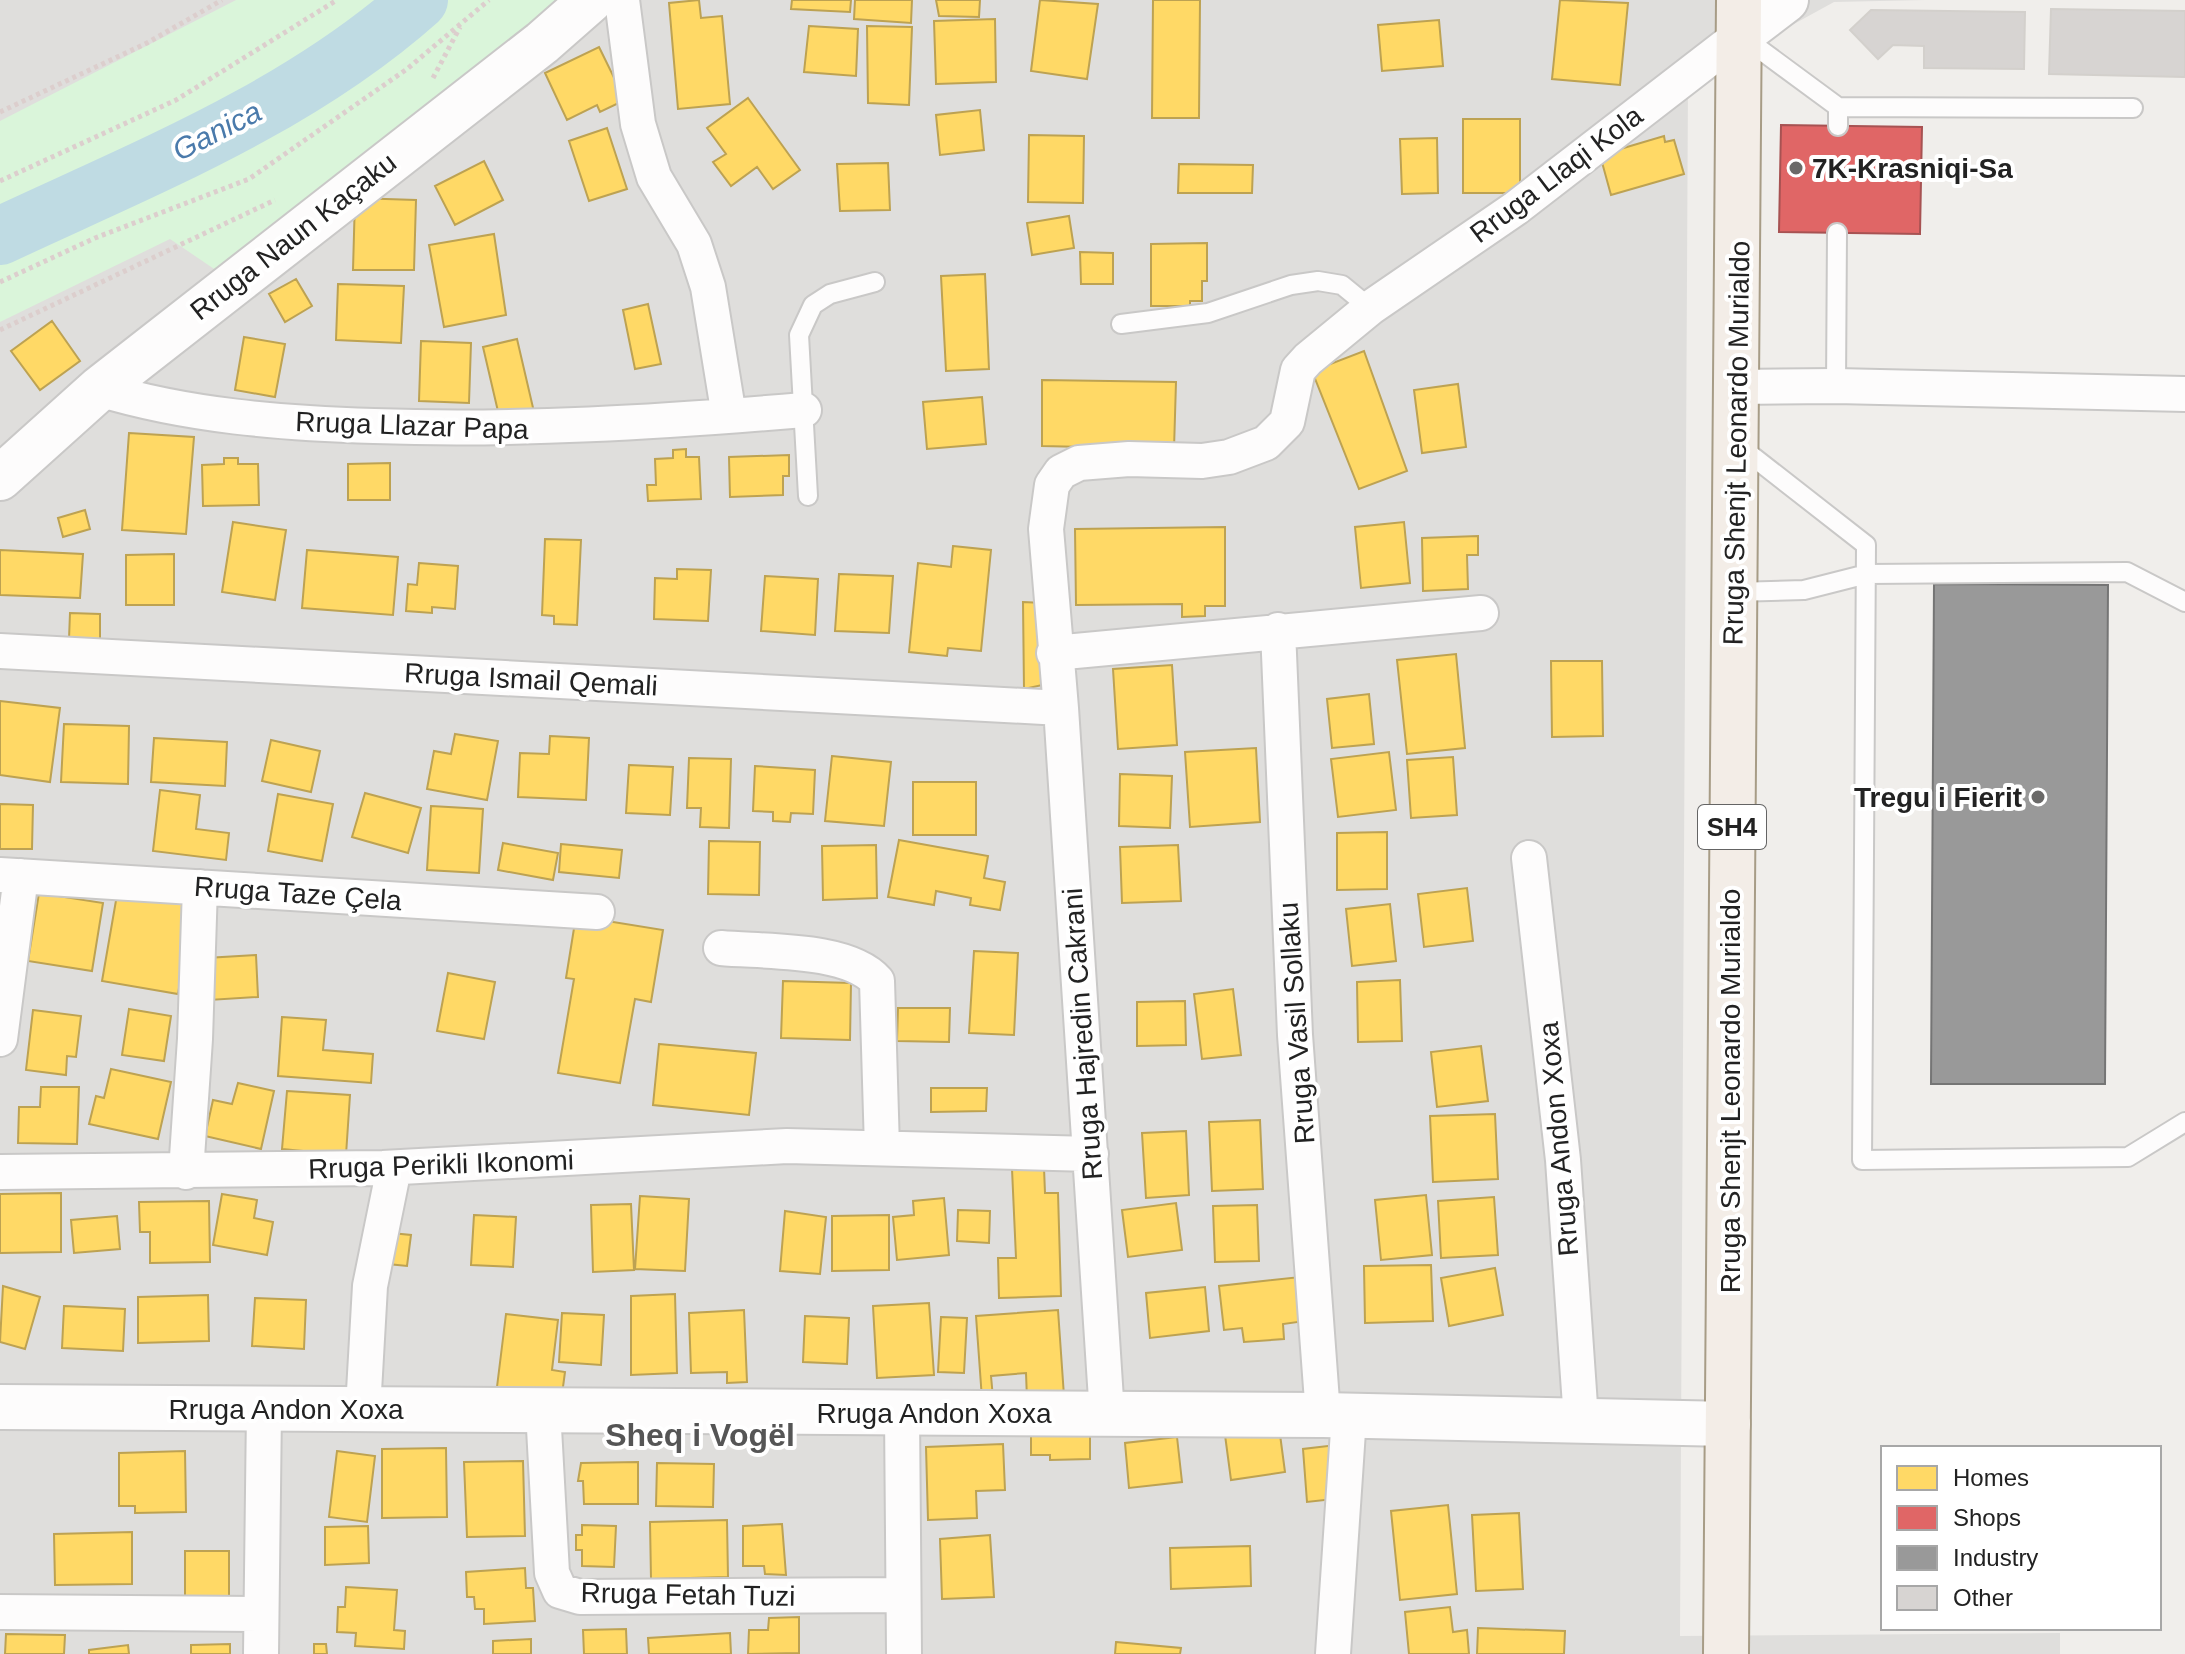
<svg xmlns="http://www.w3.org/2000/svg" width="2185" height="1654" viewBox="0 0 2185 1654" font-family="Arial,sans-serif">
	<rect width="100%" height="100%" fill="#f0eeeb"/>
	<path fill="#dfdedc" d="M0,0h1925l-91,2 -146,80 -8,1554 380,-3v21h-2060z"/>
	<path fill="#daf5da" d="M236,0h338l-348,277 -56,-38 -170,83v-201z"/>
	<path fill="#ffd966" stroke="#bda252" stroke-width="2" d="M699,0l2,18 21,-2 8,88 -52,5 -9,-106z
		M792,0h59l-1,12 -59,-3z
		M855,0h57l-1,23 -57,-4z
		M936,0h44l-1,17 -40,-1z
		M1040,0l58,4 -11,75 -56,-8z
		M1153,0h47l-1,118h-47z
		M1560,0l68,3 -8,82 -68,-6z
		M995,19l1,63 -60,2 -2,-63z
		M1439,20l4,46 -61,5 -4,-46z
		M809,26l49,3 -2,47 -52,-4z
		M867,26l45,1 -3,78 -41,-2z
		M599,47l26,53 -25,12 -3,-7 -30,15 -22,-47z
		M748,98l52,72 -27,19 -16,-22 -26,19 -18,-24 13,-8 -19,-26z
		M980,110l4,40 -44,5 -4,-40z
		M1463,119h57v74h-57z
		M607,128l20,61 -38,12 -20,-60z
		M1029,135l55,1 -1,67 -55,-1z
		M1664,136l1,6 9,-2 10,34 -73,21 -11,-40z
		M1437,138l1,55 -36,1 -2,-55z
		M484,161l19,39 -48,25 -20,-39z
		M888,163l2,47 -50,1 -3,-47z
		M1179,164l74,1 -1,28h-74z
		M355,198l61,2 -2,70h-61z
		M1069,216l5,32 -42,7 -5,-32z
		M494,234l12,81 -62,12 -15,-82z
		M1207,243v38h-5v20h-12v5h-39v-62z
		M1080,252l33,1v31h-32z
		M985,274l4,95 -43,2 -5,-95z
		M296,279l16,27 -27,16 -16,-28z
		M338,284l66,2 -3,57 -65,-3z
		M648,304l13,60 -26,5 -12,-59z
		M52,321l28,40 -40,29 -29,-39z
		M244,337l41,7 -10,53 -40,-7z
		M517,339l17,73 -34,8 -17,-73z
		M421,341l50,2 -2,60 -50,-2z
		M1364,351l43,120 -48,18 -47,-118z
		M1042,380l134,2 -2,67 -132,-3z
		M1458,384l8,63 -44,6 -8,-63z
		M982,397l4,47 -59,5 -4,-47z
		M129,433l65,4 -8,97 -64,-4z
		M686,449v8h13l2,42 -53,2 -1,-16h9l-1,-26 18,-1v-8z
		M789,455v21h-6v19l-53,2 -1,-40z
		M224,458h14v6h20l1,41 -56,1 -1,-41 22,-1z
		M390,463v37h-42v-36z
		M85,510l5,19 -27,8 -5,-19z
		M233,522l53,8 -11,70 -53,-8z
		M1404,522l6,61 -49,5 -6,-61z
		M1225,527v79h-20v10l-23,1v-13l-106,1 -1,-76z
		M1478,536v19h-11l1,34 -45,2 -1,-53z
		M545,539l36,1 -4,85 -23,-1v-8l-12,-1z
		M953,546l38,4 -10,101 -33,-3 -1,8 -38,-4 9,-89 33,4z
		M0,550l83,4 -3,44 -80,-3z
		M307,550l91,7 -5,58 -91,-7z
		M174,554v51h-48v-50z
		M419,563l39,3 -3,43 -23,-2v6l-26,-2 2,-27 9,1z
		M677,569l34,1 -3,51 -54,-2 1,-41 22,1z
		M839,574l54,2 -4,57 -54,-2z
		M765,576l53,3 -3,56 -54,-4z
		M1023,602l20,1 4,81 -23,5z
		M70,613l30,1v26l-31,-1z
		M1456,654l9,94 -58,6 -10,-94z
		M1551,661h51l1,75 -51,1z
		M1172,665l5,80 -59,4 -5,-80z
		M1369,694l5,50 -42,4 -5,-49z
		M0,701l60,7 -10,74 -50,-7z
		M64,724l65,2 -1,58 -67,-2z
		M455,734l43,7 -11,59 -60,-11 7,-38 17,3z
		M550,736l39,2 -3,62 -68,-3 2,-44 29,1z
		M154,738l73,4 -2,44 -74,-4z
		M271,740l49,11 -9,41 -49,-11z
		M1256,748l4,74 -70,5 -5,-75z
		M1389,752l7,58 -58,7 -7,-58z
		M832,756l59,6 -7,64 -59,-5z
		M1453,757l4,58 -46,3 -4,-58z
		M689,758l42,1 -2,69 -29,-1 1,-19h-14z
		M629,765l44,2 -3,48 -44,-2z
		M755,766l60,4 -2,44 -22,-1 -1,9 -17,-1v-9l-20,-1z
		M1120,774l52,2 -2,52 -51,-2z
		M913,782h63v53h-63z
		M160,790l40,5 -4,34 33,4 -3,27 -73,-9z
		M365,793l56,15 -13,45 -56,-16z
		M278,794l55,10 -11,57 -54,-10z
		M0,804l33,1 -1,44h-32z
		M431,806l52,3 -4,64 -52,-3z
		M1387,832v57l-50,1v-57z
		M899,840l89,16 -4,22 21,4 -5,28 -30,-5 1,-7 -35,-7 -2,14 -46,-8z
		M709,841l51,1 -1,53 -51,-1z
		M503,843l55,10 -5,27 -55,-10z
		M561,844l61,6 -3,28 -60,-6z
		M876,845l1,53 -54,2 -1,-54z
		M1178,845l3,56 -59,2 -2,-56z
		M1467,888l6,53 -49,6 -6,-53z
		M118,889l76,13 -16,92 -76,-13z
		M39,893l64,10 -11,68 -64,-10z
		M1390,904l6,57 -44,5 -6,-57z
		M576,916l87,14 -12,72 -16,-3 -15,84 -62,-10 16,-94 -8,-1z
		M974,951l44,2 -4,82 -45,-2z
		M256,955l2,42 -49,3 -3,-42z
		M448,973l47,9 -11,57 -47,-8z
		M1400,980l2,61 -44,1 -1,-60z
		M783,981l68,2 -1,57 -69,-2z
		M1233,989l8,66 -39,4 -8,-65z
		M1185,1001l1,44 -49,1v-44z
		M898,1008h52l-1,34 -52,-1z
		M129,1009l42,7 -7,45 -42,-6z
		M33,1010l48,6 -5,41 -9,-1 -1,19 -40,-5z
		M282,1017l44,3 -3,30 50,4 -2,29 -93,-7z
		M659,1044l97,9 -7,62 -96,-10z
		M1481,1046l7,55 -51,6 -6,-55z
		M111,1069l60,13 -13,57 -69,-15 7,-28 8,2z
		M238,1083l36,8 -13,58 -56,-13 8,-36 19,4z
		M41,1087h38l-2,57 -59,-1 1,-36h21z
		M931,1088h56l-1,23 -55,1z
		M287,1091l63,4 -4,60 -64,-6z
		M1495,1114l3,65 -65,3 -3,-66z
		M1260,1120l3,69 -51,2 -3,-69z
		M1186,1131l3,64 -43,3 -4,-65z
		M1044,1168l1,25h13l3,103 -62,2 -1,-40h18l-4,-89z
		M61,1193v59l-61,1v-59z
		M222,1194l35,6 -3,18 19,4 -6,33 -54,-10z
		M1426,1195l6,60 -51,5 -6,-60z
		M640,1196l49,3 -4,72 -50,-2z
		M1494,1197l4,58 -57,3 -3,-57z
		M944,1198l5,57 -52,5 -4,-43 21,-2 -1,-14z
		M209,1201l1,61 -60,1v-31h-10l-1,-30z
		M1176,1203l6,47 -54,7 -6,-47z
		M631,1204l3,66 -41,2 -2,-67z
		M1257,1205l2,56 -44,1 -2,-56z
		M958,1210l32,1 -1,32 -32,-2z
		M785,1211l41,6 -6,57 -40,-3z
		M474,1215l42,2 -3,50 -42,-2z
		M889,1215v55l-57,1v-55z
		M117,1216l3,33 -46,4 -3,-33z
		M391,1233l20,2 -4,31 -19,-2z
		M1431,1265l2,56 -68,2 -1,-57z
		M1495,1268l8,47 -54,11 -8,-48z
		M1300,1277l5,44 -22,3 1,15 -40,3 -2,-14 -18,2 -5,-44z
		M3,1286l37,11 -15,52 -25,-7z
		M1205,1287l4,44 -59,7 -4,-45z
		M675,1294l2,79 -46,2v-79z
		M208,1295l1,46 -71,2v-46z
		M255,1298l51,2 -2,49 -52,-3z
		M929,1303l5,72 -57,3 -4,-72z
		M64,1306l61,3 -2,42 -61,-3z
		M744,1310l3,72 -20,1v-11l-36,1 -2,-60z
		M1058,1310l6,86 -37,3 -1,-26 -35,3 2,22 -11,1 -6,-83z
		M562,1313l42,2 -3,50 -42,-3z
		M506,1314l52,6 -6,50 13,2 -4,30 -65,-7z
		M805,1316l44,2 -2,46 -44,-2z
		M941,1317l26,1 -3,55 -26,-1z
		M1279,1427l6,45 -54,8 -6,-45z
		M1090,1429v30l-40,1v-5h-19v-25z
		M1177,1437l5,45 -53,6 -4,-45z
		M1003,1444l2,46 -29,1 1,27 -49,2 -2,-73z
		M1336,1445l6,53 -35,4 -4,-53z
		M446,1448l1,69 -65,1v-69z
		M185,1451l1,61 -51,1v-7h-16v-53z
		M337,1451l38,5 -8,66 -38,-5z
		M523,1461l2,75 -58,1 -3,-75z
		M638,1462v42h-54l-1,-23h-5l3,-18z
		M657,1463l57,1 -1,43 -57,-1z
		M1448,1505l9,89 -57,6 -9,-89z
		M1519,1513l4,76 -47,2 -4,-76z
		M727,1520l1,57 -77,2 -1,-57z
		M782,1524l4,51 -21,-1 -1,-8h-21v-40z
		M582,1525l34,1 -2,41 -32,-1v-16h-6v-15h6z
		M368,1526l1,37 -44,2v-38z
		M132,1532v52l-77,1 -1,-51z
		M990,1535l4,62 -52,2 -2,-60z
		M1250,1546l1,40 -80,3 -1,-41z
		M185,1551h44v50h-44z
		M525,1568l1,20h7l2,33 -51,3v-15h-9l-1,-12h-7l-1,-25z
		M346,1587l51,3 -3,40 11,1 -1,18 -49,-3 1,-13 -19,-1 1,-25h7z
		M1450,1607l3,25 14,-2 2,24h-60l-4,-42z
		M799,1617v36l-51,1 1,-24h19l1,-12z
		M1478,1628l87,3 -1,23h-87z
		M626,1629l1,25h-43l-1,-24z
		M730,1633l1,21h-82l-1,-16z
		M6,1634l59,1 -1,19h-59z
		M531,1639v15h-38v-13z
		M1116,1642l65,6 -1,6h-65z
		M230,1644v10h-39v-9z
		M314,1644h12l1,10h-13z
		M128,1645l1,9h-40v-4z"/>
	<path fill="#e06666" stroke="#a75252" stroke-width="2" d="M1781,125l141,2 -2,107 -141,-2z"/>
	<path fill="#999" stroke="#757575" stroke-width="2" d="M1934,584l174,1 -3,499h-174z"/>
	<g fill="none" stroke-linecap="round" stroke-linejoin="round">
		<path stroke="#bfdbe3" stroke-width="58" d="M0,236c145,-68 298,-128 419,-236"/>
	</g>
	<path fill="#d7d4d2" stroke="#d3d0cc" stroke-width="2" d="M2051,9l134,2v66l-136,-3z
		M1871,10l154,2 -1,57 -100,-1v-22l-31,-1 -15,14 -28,-29z"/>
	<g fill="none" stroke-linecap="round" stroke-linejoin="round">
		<g stroke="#c9c8c7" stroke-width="22">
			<path id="service" d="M1743,37l95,70v19
				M1838,107l295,1
				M1121,324l87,-11 83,-28 27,-4 24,4 28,23
				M1836,386l1,-153
				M1738,445l128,100 -4,615 266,-3 57,-35
				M808,496l-9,-161 14,-30 17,-11 45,-12
				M1734,592l70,-2 63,-16 260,-2 58,30"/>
		</g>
		<g stroke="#c9c8c7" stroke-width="38">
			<path id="minor" d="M622,0l16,124 16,53 40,67 14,43 21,129
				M1736,387l100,-1 349,8
				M99,389c89,27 182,34 275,37 146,5 285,-4 430,-16
				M1278,630l17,405 28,380
				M0,651l1061,57
				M1054,653l427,-40
				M1529,858l34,302 18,260
				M0,875l597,37
				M721,948c43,4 127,0 156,33l5,167
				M0,1039l21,-163
				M0,1172l383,-4 404,-22 304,8
				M186,1172l9,-133 5,-152
				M363,1409l7,-123 24,-118
				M543,1410l9,163 8,18 20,6 323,-2
				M902,1413l2,241
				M1107,1415l-46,-707 -15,-179 6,-44 9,-13 18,-9 50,-4 73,2 27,-4 37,-14 21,-21 11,-52 10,-11 62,-51 146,-100 224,-173
				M0,1612l261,2
				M261,1654l3,-245
				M1333,1654l16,-238"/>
		</g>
		<g stroke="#c9c8c7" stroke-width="48">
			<path id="tertiary" d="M1740,35l46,-35
				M0,478l99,-89 443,-346 49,-43
				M0,1407l1323,8 405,9"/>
		</g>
		<g stroke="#a79c86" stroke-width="48">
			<path id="primary" d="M1726,1654l13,-1654"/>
		</g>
		<path stroke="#dccecd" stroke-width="5" stroke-dasharray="4 4" stroke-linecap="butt" d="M433,78l27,-51
			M0,112l147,-69 75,-43
			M0,181l176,-81 161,-100
			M0,282l95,-44 154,-59 158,-110 82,-69
			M0,330l275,-130"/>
		<use href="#service" stroke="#fdfcfc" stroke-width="18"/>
		<use href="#minor" stroke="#fdfcfc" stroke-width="34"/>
		<use href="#tertiary" stroke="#fdfcfc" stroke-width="44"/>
		<use href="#primary" stroke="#f3ede7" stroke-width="44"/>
	</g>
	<g fill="#6a6968" stroke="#fff" stroke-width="3">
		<circle cx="1796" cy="168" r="8"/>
		<circle cx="2038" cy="797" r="8"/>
	</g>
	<g text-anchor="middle" stroke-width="8" stroke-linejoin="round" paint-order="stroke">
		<rect fill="#fff" stroke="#646464" stroke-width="2" x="1698" y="805" width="68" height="44" rx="6"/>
		<g font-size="26" font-weight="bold" fill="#222">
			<text x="1732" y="836">SH4</text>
		</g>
		<g font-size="28" font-weight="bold" fill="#222" stroke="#fff" text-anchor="start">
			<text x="1812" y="178">7K-Krasniqi-Sa</text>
			<text x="2022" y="807" text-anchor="end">Tregu i Fierit</text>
		</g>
		<g font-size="28" fill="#222" stroke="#fff">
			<text transform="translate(1556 174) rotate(-37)" y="10">Rruga Llaqi Kola</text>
			<text transform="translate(293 236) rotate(-38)" y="10">Rruga Naun Kaçaku</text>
			<text transform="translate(412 425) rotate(2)" y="10">Rruga Llazar Papa</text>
			<text transform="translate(1736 443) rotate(-89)" y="10">Rruga Shenjt Leonardo Murialdo</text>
			<text transform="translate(531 679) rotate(3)" y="10">Rruga Ismail Qemali</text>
			<text transform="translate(298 893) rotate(4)" y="10">Rruga Taze Çela</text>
			<text transform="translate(1296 1023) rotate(-94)" y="10">Rruga Vasil Sollaku</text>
			<text transform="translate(1082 1034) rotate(-94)" y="10">Rruga Hajredin Cakrani</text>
			<text transform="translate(1730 1091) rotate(-90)" y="10">Rruga Shenjt Leonardo Murialdo</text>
			<text transform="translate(1558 1139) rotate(-95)" y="10">Rruga Andon Xoxa</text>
			<text transform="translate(441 1164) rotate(-2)" y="10">Rruga Perikli Ikonomi</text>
			<text x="286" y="1419">Rruga Andon Xoxa</text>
			<text x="934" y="1423">Rruga Andon Xoxa</text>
			<text transform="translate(688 1594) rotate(1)" y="10">Rruga Fetah Tuzi</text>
		</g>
		<g font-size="30" font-style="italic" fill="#4a7aab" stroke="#fff">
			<text transform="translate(217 131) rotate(-27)" y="10">Ganica</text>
		</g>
		<g font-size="32" font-weight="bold" fill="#555" stroke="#fff">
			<text x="700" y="1446">Sheq i Vogël</text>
		</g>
	</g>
	<rect x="1881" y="1446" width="280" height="184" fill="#ffffff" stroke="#a7a7a7" stroke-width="2"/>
	<rect x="1897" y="1466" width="40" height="24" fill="#ffd966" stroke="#a7a7a7" stroke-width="2"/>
	<text x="1953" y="1486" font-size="24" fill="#222222">Homes</text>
	<rect x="1897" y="1506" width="40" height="24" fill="#e06666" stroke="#a7a7a7" stroke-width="2"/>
	<text x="1953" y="1526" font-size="24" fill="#222222">Shops</text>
	<rect x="1897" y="1546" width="40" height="24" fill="#999999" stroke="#a7a7a7" stroke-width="2"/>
	<text x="1953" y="1566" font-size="24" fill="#222222">Industry</text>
	<rect x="1897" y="1586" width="40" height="24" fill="#d7d4d2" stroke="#a7a7a7" stroke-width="2"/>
	<text x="1953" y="1606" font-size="24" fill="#222222">Other</text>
</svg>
